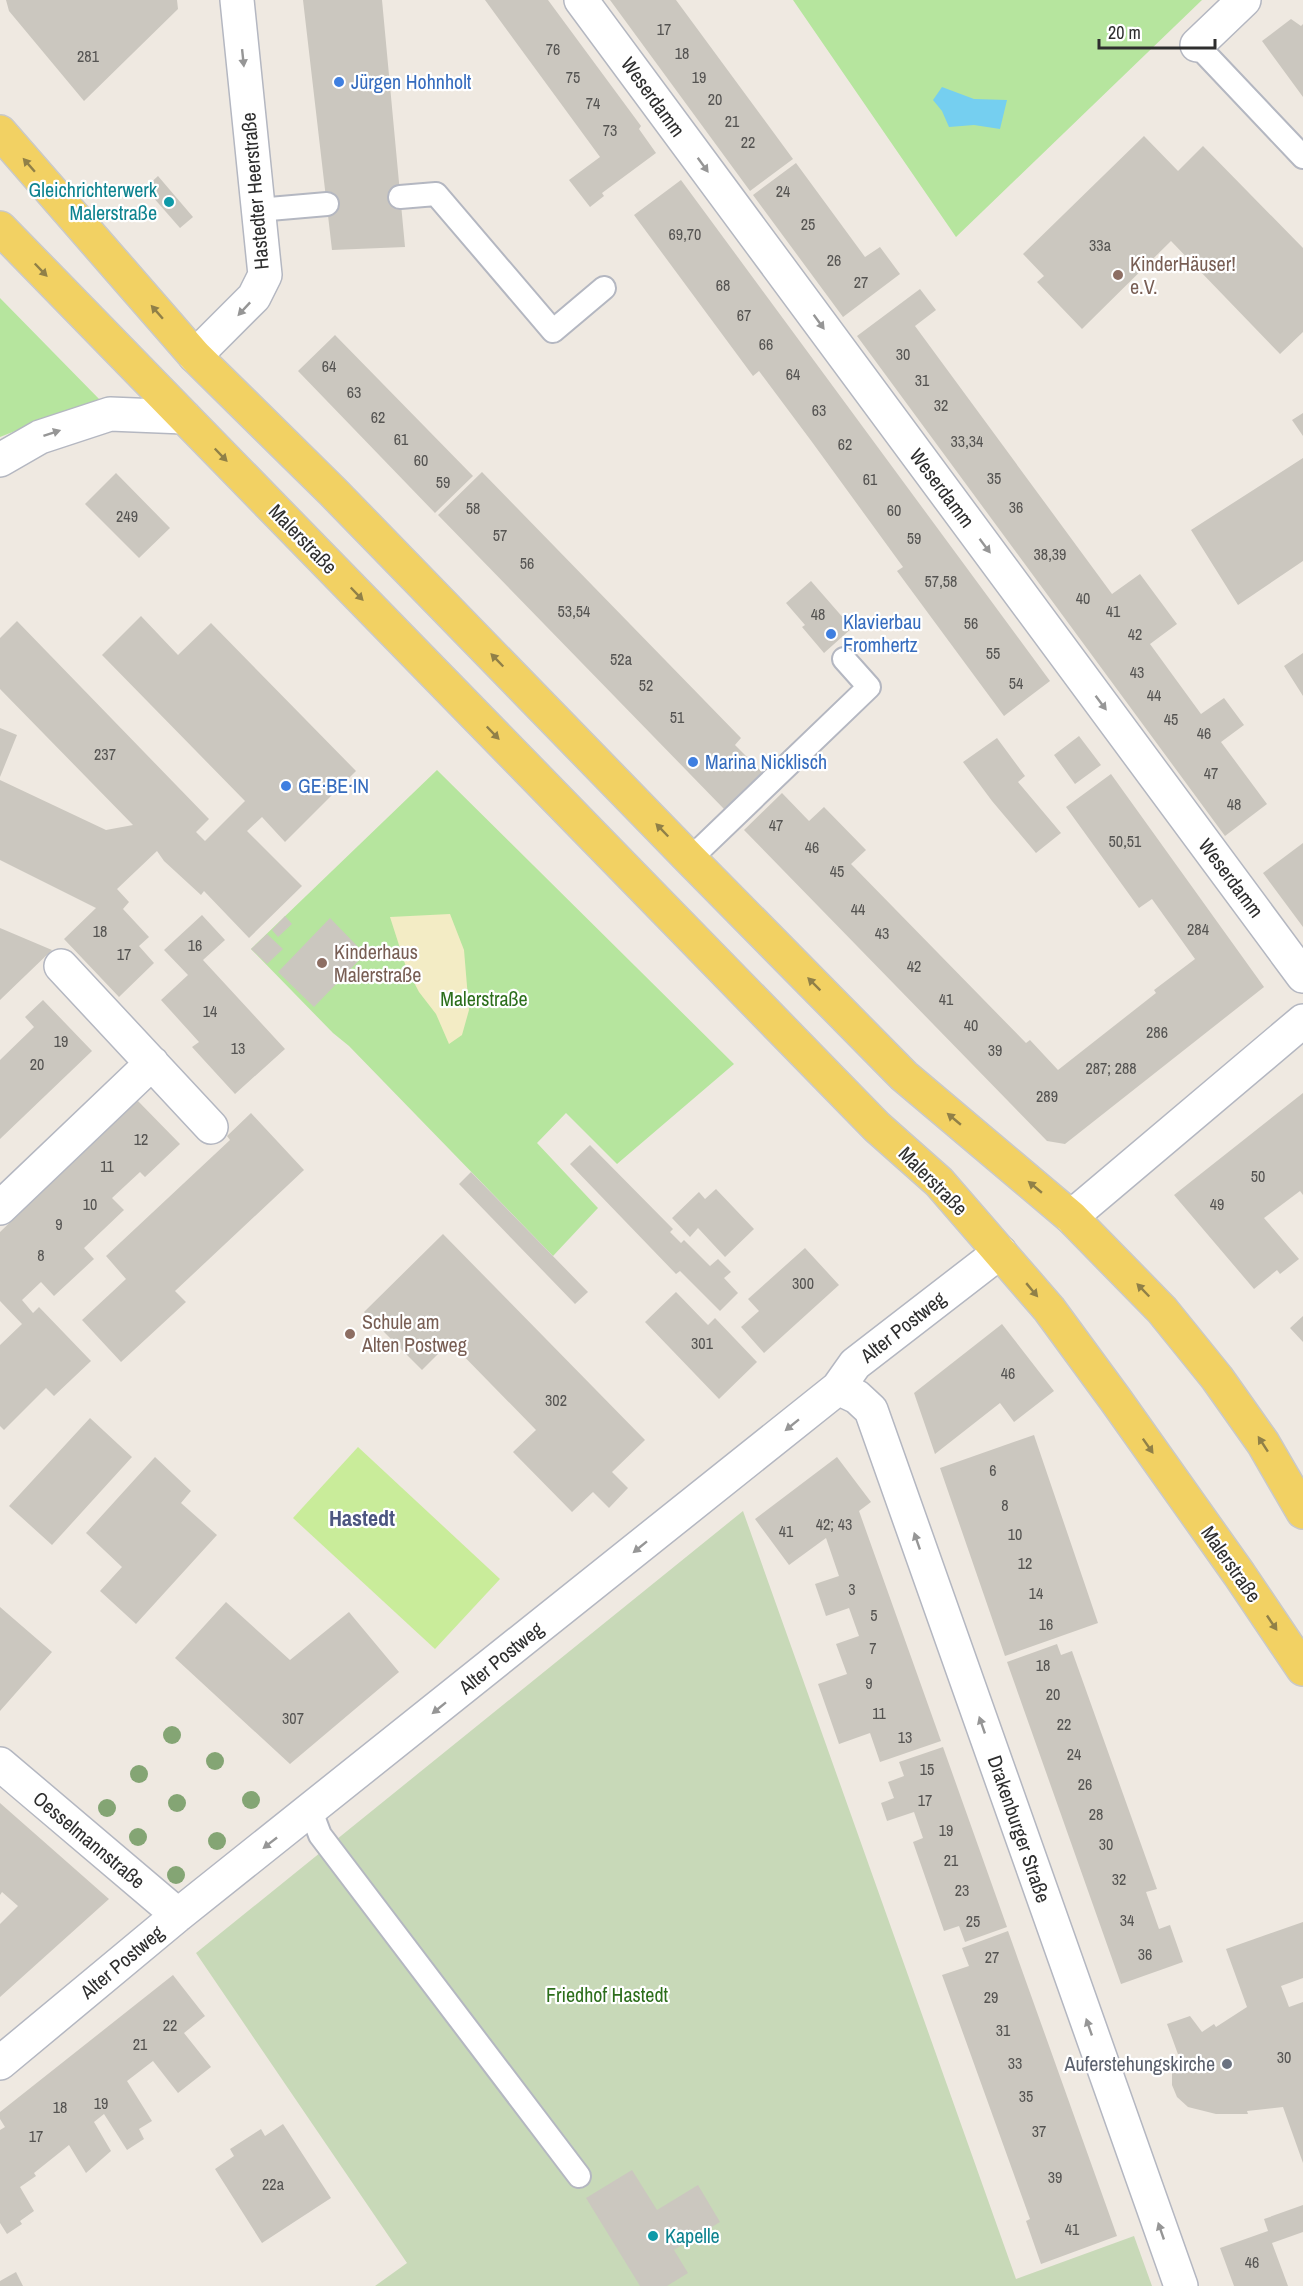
<svg xmlns="http://www.w3.org/2000/svg" width="1303" height="2286" viewBox="0 0 1303 2286" font-family="'Archivo Narrow',sans-serif">
	<rect width="100%" height="100%" fill="#efe9e1"/>
	<path fill="#b6e59e" d="M793,0h409l-246,237z
		M0,298l102,104 -41,11 -61,24z
		M437,770l297,294 -117,100 -51,-51 -29,30 61,65 -45,48 -204,-210 -16,-13 -82,-84z"/>
	<path fill="#f3ecc5" d="M450,914l14,36 5,60 -7,25 -13,9 -13,-30 -17,-22 -13,-25 -16,-50z"/>
	<path fill="#c8d9b8" d="M743,1511l273,768 118,-43 18,50h-777l32,-23 -211,-310z"/>
	<path fill="#c9ec9a" d="M358,1447l142,132 -65,70 -142,-131z"/>
	<path fill="#75cff0" d="M942,87l32,12 33,1 -7,29 -26,-4 -25,2 -7,-16 -9,-11z"/>
	<path fill="#cbc7bf" d="M6,0h171l1,9 -94,92 -75,-90z
		M303,0h79l23,247 -73,3z
		M485,0h63l93,126 -2,3 17,24 -54,40 2,3 -14,11 -21,-27 31,-23z
		M610,0h66l117,159 -43,32z
		M1291,19l10,7 2,-2v73l-41,-56z
		M1144,136l34,35 25,-25 100,102v84l-23,22 -109,-113 -89,88 -45,-47 7,-6 -21,-22z
		M796,163l69,94 15,-10 20,27 -57,43 -90,-122z
		M158,176l35,41 -13,11 -35,-40z
		M681,180l369,501 -46,35 -107,-145 6,-4 -91,-125 -53,-71 -6,5 -119,-161z
		M920,289l16,21 -21,16 197,268 28,-20 37,50 -27,20 51,70 23,-16 20,27 -23,17 46,62 -42,32 -368,-500z
		M335,335l138,141 -38,37 -137,-142z
		M1303,413v23l-11,-16z
		M1303,458v103l-65,44 -47,-75z
		M482,472l259,266 -6,7 27,27 -38,37 -286,-294z
		M116,473l54,55 -31,30 -54,-54z
		M811,581l41,47 -28,25 -22,-26 3,-2 -19,-22z
		M141,616l37,39 33,-32 145,148 -71,71 -23,-25 -15,14 55,55 -53,52 -45,-47 -3,4 -37,-34 -7,-10 -40,38 12,13 -6,7 26,28 -10,9 15,17 -35,34 -55,-58 32,-31 -96,-48v-80l106,50 27,-5 -133,-136v-51l17,-17 192,198 -13,13 9,9 40,-40 -143,-146z
		M1303,653v43l-19,-30z
		M0,728l17,7 -17,42z
		M1079,736l22,29 -26,19 -21,-29z
		M997,738l28,38 -7,6 43,51 -25,20 -44,-52 -29,-39z
		M1111,774l153,213 -199,157 -18,-3 -303,-311 38,-37 27,28 15,-14 42,43 -15,14 175,179 4,-3 28,30 98,-77 -2,-3 41,-31 -43,-60 -13,9 -73,-101z
		M1303,843v84l-40,-54z
		M202,915l23,25 -22,20 82,89 -50,45 -43,-47 7,-5 -38,-42 27,-25 -24,-25z
		M285,916l7,8 -14,13 -6,-7z
		M330,918l35,36 -51,53 -36,-35z
		M0,928l52,22 -52,50z
		M267,934l16,15 -16,15 -16,-15z
		M43,1000l49,51 -92,88v-79l34,-33 -9,-10z
		M1303,1093v102l-3,-4 -36,27 35,41 -19,15 -3,-4 -23,19 -80,-94z
		M137,1100l43,44 -35,33 -5,-5 -28,26 12,12 -40,38 10,11 -40,37 -13,-14 -19,18 11,13 6,-6 52,54 -37,35 -8,-8 -42,42 -4,-4v-81l22,-21 -22,-23v-69z
		M251,1113l53,57 -129,121 11,11 -65,60 -39,-42 44,-41 -20,-23 124,-116 -3,-4z
		M590,1145l83,84 -3,3 11,11 3,-3 26,26 8,-7 13,13 -7,6 14,15 -18,18 -40,-40 -4,3 -106,-110z
		M471,1172l117,120 -13,12 -116,-120z
		M716,1189l38,40 -29,28 -27,-29 -8,9 -18,-19 27,-26 6,7z
		M443,1234l202,206 -33,32 16,16 -19,20 -16,-16 -21,20 -59,-60 23,-22 -86,-88 -28,28 -58,-58z
		M805,1248l34,37 -75,68 -23,-26 18,-16 -11,-12z
		M676,1292l32,33 7,-7 42,44 -38,37 -74,-77z
		M1303,1316v26l-13,-14z
		M1002,1324l52,67 -40,31 -14,-19 -65,51 -21,-61z
		M90,1418l42,39 -80,88 -43,-39z
		M1034,1435l64,188 -93,33 -65,-188z
		M155,1457l36,34 -10,12 36,32 -81,89 -36,-33 22,-24 -36,-34z
		M837,1457l34,45 -12,9 82,230 -61,21 -10,-29 -31,11 -21,-60 29,-10 -11,-30 23,-8 -10,-28 -23,8 -11,-32 24,-8 -13,-38 -37,27 -34,-46z
		M226,1602l64,58 59,-48 50,60 -109,92 -115,-106z
		M0,1607l52,45 -52,59z
		M1057,1644l4,11 11,-4 85,238 -11,3 13,37 11,-4 13,37 -62,22 -114,-322z
		M943,1747l64,180 -42,15 -6,-16 -15,5 -31,-89 10,-4 -9,-26 -27,9 -6,-18 13,-5 -6,-16 16,-6 -5,-14z
		M0,1803l109,96 -109,98v-73l18,-18 -16,-14 -2,3z
		M1303,1922v56l-22,8 8,21 14,-5v161l-20,-56 -36,4 1,3h-32l-28,-7 -11,-10 -5,-12v-15l7,-13 -12,-33 23,-8 12,16 12,-8 2,3 31,-20 -21,-58z
		M1008,1931l109,305 -76,28 -15,-43 4,-2 -88,-244 27,-9 -7,-18z
		M173,1975l32,41 -21,17 27,34 -33,26 -25,-32 -26,20 25,40 -13,8 5,10 -17,11 -23,-36 -10,8 17,29 -25,22 -17,-28 -35,28 2,3 -16,11 14,24 -14,10 2,3 -15,10 -7,-11v-93l5,-3 -5,-8v-7z
		M283,2124l48,74 -69,45 -47,-74 19,-13 -4,-7 31,-20 4,7z
		M632,2170l25,40 41,-25 22,37 -46,28 14,23 -21,13h-27l-54,-88z
		M1303,2205v27l-31,11 16,43h-54l-14,-38 48,-17 -4,-12z
		M16,2272l7,14h-23v-5z"/>
	<g fill="none" stroke-linecap="round" stroke-linejoin="round">
		<g stroke="#b4b7c1" stroke-width="26">
			<path id="lane" d="M1197,45l106,112
				M400,197l36,-3 117,137 51,-43
				M258,210l69,-6
				M690,859l179,-172 -25,-28
				M311,1811l9,24 259,341"/>
		</g>
		<g stroke="#b4b7c1" stroke-width="36">
			<path id="street" d="M581,0l722,976
				M1197,45l47,-45
				M195,356l59,-59 11,-22 -28,-275
				M0,460l40,-23 70,-23 74,3
				M61,966l150,161
				M0,1208l152,-145
				M1071,1217l232,-196
				M838,1388l19,9 14,13 310,876
				M0,1764l178,151
				M0,2063l178,-148 660,-527 17,-24 145,-112"/>
		</g>
		<g stroke="#c9c9c9" stroke-width="36">
			<path id="primary" d="M0,132l195,224 138,136 357,367 214,217 167,141 91,93 55,68 46,65 40,69
				M0,228l877,899 62,55 110,127 66,90 124,175 64,95"/>
		</g>
		<use href="#lane" stroke="#fff" stroke-width="22"/>
		<use href="#street" stroke="#fff" stroke-width="33"/>
		<use href="#primary" stroke="#f2d163" stroke-width="33"/>
	</g>
	<g fill="#84a574">
		<circle cx="172" cy="1735" r="9"/>
		<circle cx="215" cy="1761" r="9"/>
		<circle cx="139" cy="1774" r="9"/>
		<circle cx="251" cy="1800" r="9"/>
		<circle cx="177" cy="1803" r="9"/>
		<circle cx="107" cy="1808" r="9"/>
		<circle cx="138" cy="1837" r="9"/>
		<circle cx="217" cy="1841" r="9"/>
		<circle cx="176" cy="1875" r="9"/>
	</g>
	<defs><path id="oneway-solid" d="M-6-.8H1V-3.2L6.5 0L1 3.2V.8H-6Z" transform="scale(1.5)"/></defs>
	<g fill="#969696">
		<use href="#oneway-solid" transform="translate(243 58) rotate(84)"/>
		<use href="#oneway-solid" transform="translate(703 165) rotate(54)"/>
		<use href="#oneway-solid" transform="translate(244 309) rotate(133)"/>
		<use href="#oneway-solid" transform="translate(819 322) rotate(54)"/>
		<use href="#oneway-solid" transform="translate(52 433) rotate(-18)"/>
		<use href="#oneway-solid" transform="translate(985 546) rotate(53)"/>
		<use href="#oneway-solid" transform="translate(1101 703) rotate(53)"/>
		<use href="#oneway-solid" transform="translate(792 1425) rotate(141)"/>
		<use href="#oneway-solid" transform="translate(917 1541) rotate(-109)"/>
		<use href="#oneway-solid" transform="translate(640 1547) rotate(141)"/>
		<use href="#oneway-solid" transform="translate(439 1708) rotate(141)"/>
		<use href="#oneway-solid" transform="translate(982 1725) rotate(-109)"/>
		<use href="#oneway-solid" transform="translate(270 1843) rotate(142)"/>
		<use href="#oneway-solid" transform="translate(1089 2027) rotate(-109)"/>
		<use href="#oneway-solid" transform="translate(1161 2231) rotate(-109)"/>
	</g>
	<g fill="#908048">
		<use href="#oneway-solid" transform="translate(29 165) rotate(-131)"/>
		<use href="#oneway-solid" transform="translate(41 270) rotate(46)"/>
		<use href="#oneway-solid" transform="translate(157 312) rotate(-131)"/>
		<use href="#oneway-solid" transform="translate(221 455) rotate(46)"/>
		<use href="#oneway-solid" transform="translate(357 594) rotate(46)"/>
		<use href="#oneway-solid" transform="translate(497 660) rotate(-134)"/>
		<use href="#oneway-solid" transform="translate(493 733) rotate(46)"/>
		<use href="#oneway-solid" transform="translate(662 830) rotate(-134)"/>
		<use href="#oneway-solid" transform="translate(814 984) rotate(-135)"/>
		<use href="#oneway-solid" transform="translate(954 1119) rotate(-140)"/>
		<use href="#oneway-solid" transform="translate(1035 1187) rotate(-140)"/>
		<use href="#oneway-solid" transform="translate(1032 1290) rotate(50)"/>
		<use href="#oneway-solid" transform="translate(1143 1290) rotate(-134)"/>
		<use href="#oneway-solid" transform="translate(1263 1444) rotate(-123)"/>
		<use href="#oneway-solid" transform="translate(1148 1446) rotate(55)"/>
		<use href="#oneway-solid" transform="translate(1272 1623) rotate(56)"/>
	</g>
	<g fill="#3f7fe0" stroke="#fff" stroke-width="2">
		<circle cx="339" cy="82" r="6"/>
		<circle cx="831" cy="634" r="6"/>
		<circle cx="693" cy="762" r="6"/>
		<circle cx="286" cy="786" r="6"/>
	</g>
	<g fill="#0f9aa8" stroke="#fff" stroke-width="2">
		<circle cx="169" cy="202" r="6"/>
		<circle cx="653" cy="2236" r="6"/>
	</g>
	<g fill="#8d6e63" stroke="#fff" stroke-width="2">
		<circle cx="1118" cy="275" r="6"/>
		<circle cx="322" cy="963" r="6"/>
		<circle cx="350" cy="1334" r="6"/>
	</g>
	<circle fill="#6b7280" stroke="#fff" stroke-width="2" cx="1227" cy="2064" r="6"/>
	<g text-anchor="middle" stroke-width="4.5" stroke-linejoin="round" paint-order="stroke">
		<g font-size="16" fill="#555452">
			<text x="664" y="35">17</text>
			<text x="553" y="55">76</text>
			<text x="682" y="59">18</text>
			<text x="88" y="62">281</text>
			<text x="573" y="83">75</text>
			<text x="699" y="83">19</text>
			<text x="715" y="105">20</text>
			<text x="593" y="109">74</text>
			<text x="732" y="127">21</text>
			<text x="610" y="136">73</text>
			<text x="748" y="148">22</text>
			<text x="783" y="197">24</text>
			<text x="808" y="230">25</text>
			<text x="685" y="240">69,70</text>
			<text x="1100" y="251">33a</text>
			<text x="834" y="266">26</text>
			<text x="861" y="288">27</text>
			<text x="723" y="291">68</text>
			<text x="744" y="321">67</text>
			<text x="766" y="350">66</text>
			<text x="903" y="360">30</text>
			<text x="329" y="372">64</text>
			<text x="793" y="380">64</text>
			<text x="922" y="386">31</text>
			<text x="354" y="398">63</text>
			<text x="941" y="411">32</text>
			<text x="819" y="416">63</text>
			<text x="378" y="423">62</text>
			<text x="401" y="445">61</text>
			<text x="967" y="447">33,34</text>
			<text x="845" y="450">62</text>
			<text x="421" y="466">60</text>
			<text x="994" y="484">35</text>
			<text x="870" y="485">61</text>
			<text x="443" y="488">59</text>
			<text x="1016" y="513">36</text>
			<text x="473" y="514">58</text>
			<text x="894" y="516">60</text>
			<text x="127" y="522">249</text>
			<text x="500" y="541">57</text>
			<text x="914" y="544">59</text>
			<text x="1050" y="560">38,39</text>
			<text x="527" y="569">56</text>
			<text x="941" y="587">57,58</text>
			<text x="1083" y="604">40</text>
			<text x="574" y="617">53,54</text>
			<text x="1113" y="617">41</text>
			<text x="818" y="620">48</text>
			<text x="971" y="629">56</text>
			<text x="1135" y="640">42</text>
			<text x="993" y="659">55</text>
			<text x="621" y="665">52a</text>
			<text x="1137" y="678">43</text>
			<text x="1016" y="689">54</text>
			<text x="646" y="691">52</text>
			<text x="1154" y="701">44</text>
			<text x="677" y="723">51</text>
			<text x="1171" y="725">45</text>
			<text x="1204" y="739">46</text>
			<text x="105" y="760">237</text>
			<text x="1211" y="779">47</text>
			<text x="1234" y="810">48</text>
			<text x="776" y="831">47</text>
			<text x="1125" y="847">50,51</text>
			<text x="812" y="853">46</text>
			<text x="837" y="877">45</text>
			<text x="858" y="915">44</text>
			<text x="1198" y="935">284</text>
			<text x="100" y="937">18</text>
			<text x="882" y="939">43</text>
			<text x="195" y="951">16</text>
			<text x="124" y="960">17</text>
			<text x="914" y="972">42</text>
			<text x="946" y="1005">41</text>
			<text x="210" y="1017">14</text>
			<text x="971" y="1031">40</text>
			<text x="1157" y="1038">286</text>
			<text x="61" y="1047">19</text>
			<text x="238" y="1054">13</text>
			<text x="995" y="1056">39</text>
			<text x="37" y="1070">20</text>
			<text x="1111" y="1074">287; 288</text>
			<text x="1047" y="1102">289</text>
			<text x="141" y="1145">12</text>
			<text x="107" y="1172">11</text>
			<text x="1258" y="1182">50</text>
			<text x="90" y="1210">10</text>
			<text x="1217" y="1210">49</text>
			<text x="59" y="1230">9</text>
			<text x="41" y="1261">8</text>
			<text x="803" y="1289">300</text>
			<text x="702" y="1349">301</text>
			<text x="1008" y="1379">46</text>
			<text x="556" y="1406">302</text>
			<text x="993" y="1476">6</text>
			<text x="1005" y="1511">8</text>
			<text x="834" y="1530">42; 43</text>
			<text x="786" y="1537">41</text>
			<text x="1015" y="1540">10</text>
			<text x="1025" y="1569">12</text>
			<text x="852" y="1595">3</text>
			<text x="1036" y="1599">14</text>
			<text x="874" y="1621">5</text>
			<text x="1046" y="1630">16</text>
			<text x="873" y="1654">7</text>
			<text x="1043" y="1671">18</text>
			<text x="869" y="1689">9</text>
			<text x="1053" y="1700">20</text>
			<text x="879" y="1719">11</text>
			<text x="293" y="1724">307</text>
			<text x="1064" y="1730">22</text>
			<text x="905" y="1743">13</text>
			<text x="1074" y="1760">24</text>
			<text x="927" y="1775">15</text>
			<text x="1085" y="1790">26</text>
			<text x="925" y="1806">17</text>
			<text x="1096" y="1820">28</text>
			<text x="946" y="1836">19</text>
			<text x="1106" y="1850">30</text>
			<text x="951" y="1866">21</text>
			<text x="1119" y="1885">32</text>
			<text x="962" y="1896">23</text>
			<text x="1127" y="1926">34</text>
			<text x="973" y="1927">25</text>
			<text x="1145" y="1960">36</text>
			<text x="992" y="1963">27</text>
			<text x="991" y="2003">29</text>
			<text x="170" y="2031">22</text>
			<text x="1003" y="2036">31</text>
			<text x="140" y="2050">21</text>
			<text x="1284" y="2063">30</text>
			<text x="1015" y="2069">33</text>
			<text x="1026" y="2102">35</text>
			<text x="101" y="2109">19</text>
			<text x="60" y="2113">18</text>
			<text x="1039" y="2137">37</text>
			<text x="36" y="2142">17</text>
			<text x="1055" y="2183">39</text>
			<text x="273" y="2190">22a</text>
			<text x="1072" y="2235">41</text>
			<text x="1252" y="2268">46</text>
		</g>
		<g font-size="20" fill="#366cbe" stroke="#fff" text-anchor="start">
			<text x="351" y="89">Jürgen Hohnholt</text>
			<text x="843" y="629">Klavierbau<tspan x="843" dy="23">Fromhertz</tspan></text>
			<text x="705" y="769">Marina Nicklisch</text>
			<text x="298" y="793">GE·BE·IN</text>
		</g>
		<g font-size="20" fill="#2e2e2e" stroke="#fff">
			<text transform="translate(653 97) rotate(54)" y="7">Weserdamm</text>
			<text transform="translate(255 191) rotate(-95)" y="7">Hastedter Heerstraße</text>
			<text transform="translate(942 488) rotate(53)" y="7">Weserdamm</text>
			<text transform="translate(303 539) rotate(46)" y="7">Malerstraße</text>
			<text transform="translate(1231 878) rotate(53)" y="7">Weserdamm</text>
			<text transform="translate(933 1181) rotate(45)" y="7">Malerstraße</text>
			<text transform="translate(903 1327) rotate(-38)" y="7">Alter Postweg</text>
			<text transform="translate(1231 1564) rotate(55)" y="7">Malerstraße</text>
			<text transform="translate(501 1658) rotate(-39)" y="7">Alter Postweg</text>
			<text transform="translate(1019 1829) rotate(71)" y="7">Drakenburger Straße</text>
			<text transform="translate(89 1840) rotate(40)" y="7">Oesselmannstraße</text>
			<text transform="translate(122 1962) rotate(-40)" y="7">Alter Postweg</text>
		</g>
		<g font-size="20" fill="#0d838f" stroke="#fff" text-anchor="end">
			<text x="157" y="197">Gleichrichterwerk<tspan x="157" dy="23">Malerstraße</tspan></text>
			<text x="665" y="2243" text-anchor="start">Kapelle</text>
		</g>
		<g font-size="20" fill="#785e54" stroke="#fff" text-anchor="start">
			<text x="1130" y="271">KinderHäuser!<tspan x="1130" dy="23">e.V.</tspan></text>
			<text x="334" y="959">Kinderhaus<tspan x="334" dy="23">Malerstraße</tspan></text>
			<text x="362" y="1329">Schule am<tspan x="362" dy="23">Alten Postweg</tspan></text>
		</g>
		<g font-size="20" fill="#2c6e1b" stroke="#fff">
			<text x="484" y="1006">Malerstraße</text>
			<text x="607" y="2002">Friedhof Hastedt</text>
		</g>
		<g font-size="20" fill="#5b616d" stroke="#fff" text-anchor="end">
			<text x="1215" y="2071">Auferstehungskirche</text>
		</g>
		<g font-size="22" font-weight="bold" fill="#4d5680" stroke="#fff">
			<text x="362" y="1526">Hastedt</text>
		</g>
	</g>
	<path d="M1099 39v9h116v-9" fill="none" stroke="#2e2e2e" stroke-width="3"/>
	<text x="1108" y="39" font-size="18" fill="#2e2e2e" stroke="#ffffff" stroke-width="4.5" paint-order="stroke">20 m</text>
</svg>
